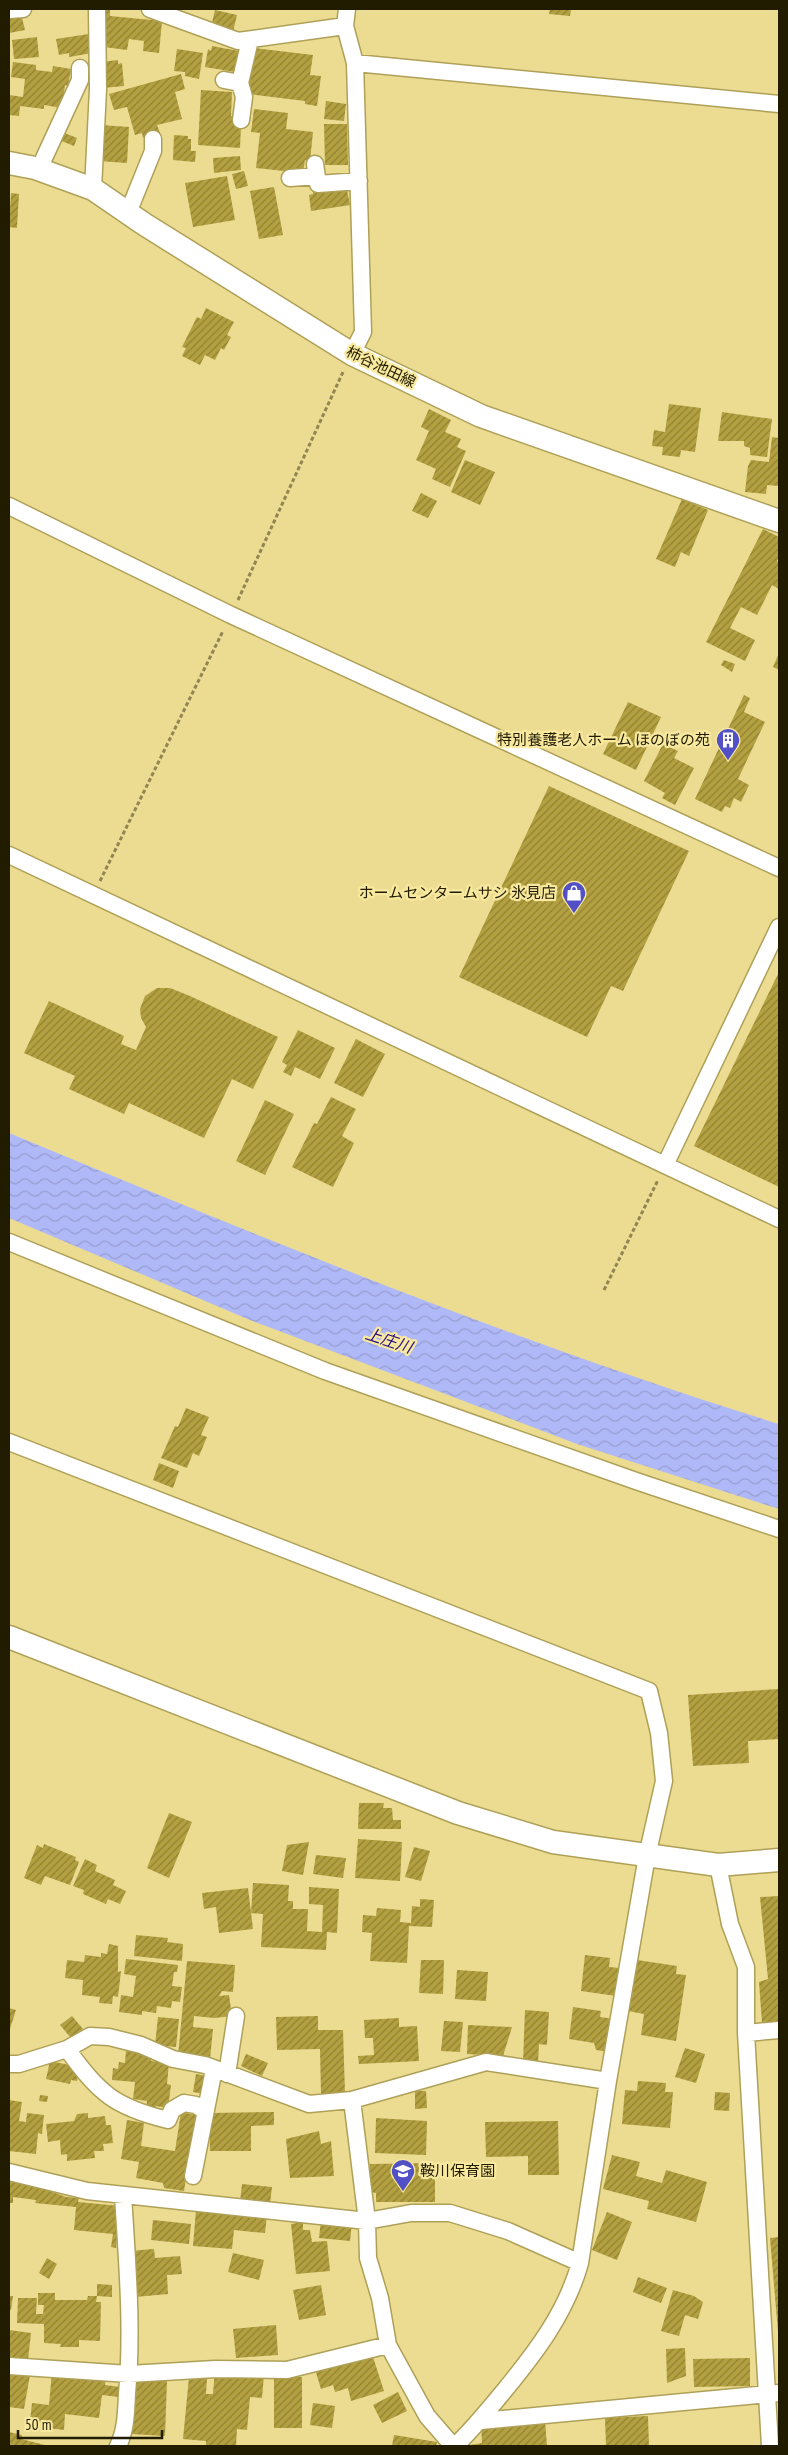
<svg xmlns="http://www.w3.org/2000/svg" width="788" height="2455" viewBox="0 0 788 2455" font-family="'PT Sans Narrow','Noto Sans JP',sans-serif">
	<defs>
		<pattern id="water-waves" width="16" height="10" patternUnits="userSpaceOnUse" patternTransform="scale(1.25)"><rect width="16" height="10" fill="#b0b9f7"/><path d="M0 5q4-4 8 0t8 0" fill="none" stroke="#979ed2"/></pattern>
		<pattern id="building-hatch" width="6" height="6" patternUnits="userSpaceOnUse" patternTransform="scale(1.25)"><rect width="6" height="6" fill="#b3a040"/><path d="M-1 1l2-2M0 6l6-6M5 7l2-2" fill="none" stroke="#918233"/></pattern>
	</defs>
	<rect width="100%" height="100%" fill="#ebdc92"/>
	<path fill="url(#water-waves)" d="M9,1133c253,105 508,210 770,291v85l-202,-65 -327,-124 -241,-102z"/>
	<path fill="url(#building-hatch)" d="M100,9h10v7l52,5 -3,32 -16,-2 1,-10 -15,-2 -2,11 -23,-3z
		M550,9h21l-1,7 -21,-2z
		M215,10l22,5 -4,17 -22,-5z
		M21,14l4,16 -16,3v-16z
		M89,34l3,19 -23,4v-4l-10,2 -3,-16z
		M37,37l2,20 -25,2 -2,-19z
		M212,46l27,5 -4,21 -30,-5 3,-18 3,2z
		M253,48l60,7 -3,20 11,1 -4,30 -12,-2v-3l-57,-7z
		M177,49l26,4 -4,26 -14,-3v-4l-11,-1z
		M118,60v4l4,-1 2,23 -21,2 -2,-26z
		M13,62l23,3v5l16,2 1,-6 18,3 -3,17 -3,-1 -3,23 -18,-3v4l-24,-3 -1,10 -10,-1v-20l14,2 2,-18 -14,-2z
		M181,74l4,15 -10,3 7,27 -25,6 3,8 -17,5 -1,-5 -7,2 -8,-28 -13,3 -5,-16z
		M201,90l31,2 -1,24 4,1 -1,9h7l-1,22 -42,-3z
		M326,101l20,3 -2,17 -20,-2z
		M254,109l34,4 -2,16 27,3 -3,29 -5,-1 -2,13 -47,-5 4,-35 -9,-1z
		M324,124h23l1,41h-23z
		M101,125l28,2 -2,36 -28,-2z
		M62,132l15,6 -3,8 -15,-6z
		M174,135l14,1v3h3v12h5l-1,11 -22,-2z
		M240,156l1,14 -27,3 -1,-15z
		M244,171l4,15 -12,3 -4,-15z
		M227,176l8,44 -42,7 -8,-44z
		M274,187l9,48 -24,4 -9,-48z
		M343,187v4l4,-1 3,15 -39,6 -2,-16 4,-1v-2z
		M11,193l8,1 -2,34 -8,-1z
		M206,308l28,14 -7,13 4,2 -7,13 -3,-2 -6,12 -10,-5 -5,10 -18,-9 4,-8 -4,-1 15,-30 4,2z
		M669,404l32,4 -6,44 -14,-2 -1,7 -18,-2 1,-8 -11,-1 2,-16 11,2z
		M429,409l22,11 -6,12 16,7 -4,8 9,4 -16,36 -18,-8 4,-10 -20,-9 13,-29 -8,-4z
		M722,412l50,7 -5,38 -17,-2v-7l-6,-2v-5h-26z
		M772,437l7,1v48l-12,-1 -1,9 -21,-2 3,-26 3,-6 18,2z
		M465,460l30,12 -15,33 -29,-13z
		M421,493l16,8 -9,17 -16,-7z
		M682,499l26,11 -19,46 -8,-4 -6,15 -19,-8z
		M763,529l16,8v20l-2,4 2,2v26l-7,-4 -15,30 -16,-8 -11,21 25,12 -10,21 -39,-19z
		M779,653v17l-6,-3z
		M724,660l11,4 -3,8 -11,-7z
		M744,695l6,3 -6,14 21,10 -27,57 11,6 -8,17 -7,-4 -4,10 -5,-2 -3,6 -27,-13z
		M628,702l33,15 -25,53 -33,-16z
		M663,744l15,7 -4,7 20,10 -19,37 -13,-7 3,-5 -21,-12z
		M549,786l140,65 -66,140 -12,-5 -24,51 -128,-60z
		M779,972v215l-85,-41z
		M157,988h13l20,8 88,41 -25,52 -21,-10 -28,59 -75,-35 -5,11 -55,-25 6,-13 -51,-23 25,-52 75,35 -3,8 15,6 10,-23 -5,-9 -1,-9 5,-13z
		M298,1030l37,18 -15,31 -25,-12 -4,9 -8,-4 4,-7 -5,-3z
		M356,1039l29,15 -22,43 -29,-14z
		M331,1097l25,12 -14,27 12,7 -21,44 -41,-20 22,-44 3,1z
		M265,1100l29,14 -29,61 -29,-14z
		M186,1408l23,9 -8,18 6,2 -8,19 -6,-3 -6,15 -26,-10 14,-32 3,1z
		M159,1463l20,8 -6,17 -20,-8z
		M779,1689v50l-31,2 1,22 -56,3 -5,-71z
		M359,1803h25l-1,5h9l1,12h8v9h-43z
		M169,1813l23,9 -23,56 -22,-10z
		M358,1839l44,3 -2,39 -45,-3z
		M309,1842l-6,33 -21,-4 5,-26z
		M44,1844l32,13 -1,3 4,2 -9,23 -25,-9 -4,9 -17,-7 13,-33 6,3z
		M414,1847l16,4 -9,30 -16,-4z
		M316,1855l30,3 -3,20 -30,-4z
		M85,1859l12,6 -2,6 20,9 -2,5 13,6 -6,13 -12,-5 -2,5 -23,-10 1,-4 -11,-4z
		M253,1883l36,2 -1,16h5v8h15l-1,22 15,1 1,-27 -14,-1v-17l30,2 -2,44 -10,-1 -1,18 -65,-3 2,-33 -12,-1z
		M248,1888l5,41 -34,4 -3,-26 -12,2 -2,-16z
		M779,1896v126l-17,1 -3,-41 9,-3 -8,-82z
		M420,1899l14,1 -2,27 -23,-1 -2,37 -37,-2 2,-28 -10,-1 1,-17 13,1 1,-8 24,2 -1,12 11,1 1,-17 8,1z
		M136,1935l32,3 -1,4 16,2 -1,17 -48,-5z
		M109,1944l9,2v26l3,-1 -3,26 -5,-1 -1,8 -13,-1 1,-6 -18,-2 1,-15 -18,-2 2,-18 17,2 1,-7 16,2v-4l6,1z
		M585,1955l25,3 -1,9 11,1 -4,28 -35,-5z
		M126,1959l52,6 -1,7h-3l-2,14 10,1 -2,15 -8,-1 -1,7 -14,-2 -1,7 -14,-2v4l-23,-3 2,-17 12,2 3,-21 -12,-2z
		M421,1960h23l-1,34 -24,-1z
		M637,1960l40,6 -1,8 10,1 -10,66 -35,-6 3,-21 -16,-3z
		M187,1961l48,4 -2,27 -11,-1 -3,5 10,-1 3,21 -18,2 -20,-2 -1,11 20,2 -3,30 -32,-3z
		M457,1970l31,2 -2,29 -31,-2z
		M573,2007l28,4 -1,6 14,2 -5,33 -13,-2 -2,-7 -25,-4z
		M9,2008l7,2 -7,22z
		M525,2010l24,2 -2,33 -8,-1 -1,19 -15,-1z
		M72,2016l11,13 -12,9 -11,-13z
		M318,2016v14h25l2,63 -24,1 -1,-45 -43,1 -1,-33z
		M158,2017l21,2 -3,28 -21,-2z
		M399,2018v9l18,-1 2,35 -60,3 -1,-8 16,-1 -1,-17h-8l-1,-18z
		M444,2021l19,1 -3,30 -19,-1z
		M468,2025l44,2 -9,29 -36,-2z
		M685,2048l20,6 -9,29 -21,-6z
		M126,2050l17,2v4l9,1 -1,4 18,2 -2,21 4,1 -3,23 -12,-2v5l-10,-1 1,-9 -14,-2 2,-17 -23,-2 1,-12 5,1 1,-7 6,1z
		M246,2054l22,9 -6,13 -21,-10z
		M50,2061l24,5 -1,6 6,1 -2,8 -6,-1 -1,4 -24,-5z
		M196,2074l11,2 -3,18 -11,-2z
		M638,2081l28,2 -1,9h8l-3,36 -48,-4 3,-34 12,1z
		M415,2091h11l1,17 -12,1z
		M715,2092l15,1 -1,18 -15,-1z
		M40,2095l8,1 -1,6 -8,-1z
		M9,2100l13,2 -3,19 7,1 1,-9 17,2 -2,19 -4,-1 -2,21 -27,-3z
		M181,2112l15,3 -12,76 -20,-3 -1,-5 -27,-5 3,-16 -18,-3 6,-39 17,3 -3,23 34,5z
		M274,2112v13l-23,1v25h-41l-1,-38z
		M88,2113v5l17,-2 1,9h5l2,18 -10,1 1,7h-10l1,7 -28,3v-7l-6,1 -1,-15 -12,2 -2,-18 28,-3 3,-7z
		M376,2118l51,3 -1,34 -51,-2z
		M558,2121l1,54h-31v-19l-42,1 -1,-35z
		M319,2131l2,13 10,-3 3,35 -44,2 -4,-39z
		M612,2155l28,7 -4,14 26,7 4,-13 41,12 -11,40 -49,-13 2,-8 -46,-12z
		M435,2163v39h-59v-9l-6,-1v-28z
		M9,2181l19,2 38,14 13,1 -1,4 42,4 -4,42 -5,-1 2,-13 -39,-4 2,-23 -41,-4 1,-3 -23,-3v6h-4z
		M242,2184l30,3 -2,17 -30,-2z
		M196,2210l71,5 -2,18 -31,-3 -2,19 -39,-3z
		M607,2212l25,10 -15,38 -25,-10z
		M153,2220l38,4 -2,20 -38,-4z
		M321,2220l31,3 -2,18 -31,-3z
		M303,2222v8h7l2,12 15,-1 3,30 -34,3 -5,-50z
		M779,2237v95h-1l-8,-94z
		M154,2249l1,9 25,-2 2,18 -15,1 1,19 -33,3 -5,-46z
		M233,2253l31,7 -5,20 -31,-8z
		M47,2258l10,6 -8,15 -10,-6z
		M638,2277l29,11 -6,15 -28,-11z
		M97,2284l15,1v12l-15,-1z
		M321,2285l5,30 -27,5 -6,-30z
		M673,2290l21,6 9,6 -5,17 -13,-4 -6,21 -18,-5z
		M38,2293h17v7h32l1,-4h9l-1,6h5l-1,39 -21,-1v7h-19l1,-3 -17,-1v-19l-27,-1 1,-25h19l-1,16h7l1,-9h-6z
		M9,2296h4l-2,14h-2z
		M276,2325l2,30 -42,3 -3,-29z
		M9,2330l22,3 -3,27 -19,-2z
		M685,2348l1,28 -19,7 -1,-34z
		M371,2351l13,40 -33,10 -3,-13 -13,4 -2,-7 -12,4 -6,-20z
		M750,2358v28l-56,1 -1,-28z
		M215,2369l49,6 -2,23 -12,-1 -3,33 -10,-1 -1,17h-30v-5l-23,-2 6,-62 18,1 -1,16h7z
		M52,2371l54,6 -1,8 15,2 -1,10 -17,-2 -3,23 -34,-4 -1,16 -23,-3v-5l-11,-1 2,-18 17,2z
		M9,2372l21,3 -6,34 -15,-2z
		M274,2377h28v51h-28z
		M134,2379l33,1 -2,56 -34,-2z
		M398,2392l9,19 -25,12 -9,-18z
		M313,2403l22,3 -3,22 -22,-3z
		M648,2416l1,30h-43l-1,-28z
		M545,2421l2,25h-82l17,-3 -1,-18z
		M9,2432l13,3 -1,4 28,7h-40z
		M394,2435l43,7 -1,4h-44z"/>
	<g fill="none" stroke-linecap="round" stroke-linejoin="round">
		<g stroke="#afa058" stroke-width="19">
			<path id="street" d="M150,9l88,32 107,-15
				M347,9l-2,17 10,37 8,269 -11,22
				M9,10l14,-1
				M355,63l424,41
				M224,80l16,3
				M241,120l3,-23 -4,-14 10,-43
				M315,164l3,20 41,-3
				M39,169l41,-89v-12
				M290,178l27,-2
				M93,189l5,-100 -1,-80
				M128,213l25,-62v-12
				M9,506l222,109 548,253
				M9,855l770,364
				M666,1163l113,-236
				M9,1242l316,129 311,110 143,48
				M9,1442l640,249 10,42 5,48 -17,75 -39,225 -28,182c-14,50 -44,89 -76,128 -16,19 -31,38 -49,55
				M718,1865l12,59 16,43v66l24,413
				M746,2033l33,-3
				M67,2049c32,44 47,58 101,71l4,-10 12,-7 12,2 9,6
				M9,2064h10l48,-15 23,-13 19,1 32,8 32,14 32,6 104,39 43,-4 134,-38 122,19
				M227,2074l9,-58
				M352,2100l15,121 1,37 12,40 8,47 39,71 26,30
				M9,2172l78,19 280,30 44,-8h39l58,18 72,32
				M193,2176l21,-107
				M9,2366l120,8 86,-5 72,1 101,-25
				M481,2421l298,-28
				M118,2446c8,-16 8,-33 9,-52 6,-66 0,-133 -4,-199"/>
		</g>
		<g stroke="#afa058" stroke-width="25">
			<path id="secondary" d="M9,163l26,5 58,21 51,35 208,130 129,62 298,105
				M9,1637l449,176 95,29 165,23 61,-5"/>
		</g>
		<path stroke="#918651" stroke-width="3" stroke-dasharray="4 2.5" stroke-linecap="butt" d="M238,600l105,-228
			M100,881l123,-250
			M604,1290l54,-110"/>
		<use href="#street" stroke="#fff" stroke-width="16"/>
		<use href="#secondary" stroke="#fff" stroke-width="22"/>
	</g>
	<defs>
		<g id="building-pin" transform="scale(1.25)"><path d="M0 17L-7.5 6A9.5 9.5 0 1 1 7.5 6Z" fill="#5150c7" stroke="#f8e99f"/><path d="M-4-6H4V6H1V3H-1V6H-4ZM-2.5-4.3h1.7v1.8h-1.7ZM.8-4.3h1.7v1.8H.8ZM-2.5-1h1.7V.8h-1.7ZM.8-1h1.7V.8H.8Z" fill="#fff"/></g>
		<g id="shop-pin" transform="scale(1.25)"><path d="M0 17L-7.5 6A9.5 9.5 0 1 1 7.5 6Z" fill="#5150c7" stroke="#f8e99f"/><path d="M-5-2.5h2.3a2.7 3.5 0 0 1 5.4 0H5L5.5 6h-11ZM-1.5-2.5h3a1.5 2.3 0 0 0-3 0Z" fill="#fff"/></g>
		<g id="school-pin" transform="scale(1.25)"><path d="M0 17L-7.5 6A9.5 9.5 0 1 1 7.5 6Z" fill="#5150c7" stroke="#f8e99f"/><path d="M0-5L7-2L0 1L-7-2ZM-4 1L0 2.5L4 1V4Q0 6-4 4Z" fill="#fff"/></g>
	</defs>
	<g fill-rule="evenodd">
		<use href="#building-pin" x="728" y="740"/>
		<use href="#shop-pin" x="574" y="893"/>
		<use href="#school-pin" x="403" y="2171"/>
	</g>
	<g text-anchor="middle" stroke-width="4.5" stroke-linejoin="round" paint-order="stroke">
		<g font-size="15" fill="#211b00" stroke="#f8e99f">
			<text transform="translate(381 367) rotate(26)" y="5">柿谷池田線</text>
		</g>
		<g font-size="15" fill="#211b00" stroke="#f8e99f" text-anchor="end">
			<text x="710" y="745">特別養護老人ホーム ほのぼの苑</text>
			<text x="556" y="898">ホームセンタームサシ 氷見店</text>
			<text x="420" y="2176" text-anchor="start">鞍川保育園</text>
		</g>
		<g font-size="16" font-style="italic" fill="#270d86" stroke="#f8e99f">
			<text transform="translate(389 1340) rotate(18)" y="6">上庄川</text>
		</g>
	</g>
	<rect width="788" height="2455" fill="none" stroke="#211b00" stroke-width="20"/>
	<path d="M18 2430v8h144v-8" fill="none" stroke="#211b00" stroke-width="2.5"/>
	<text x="25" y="2430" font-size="15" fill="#211b00" stroke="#f8e99f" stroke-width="4" paint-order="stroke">50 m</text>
</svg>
